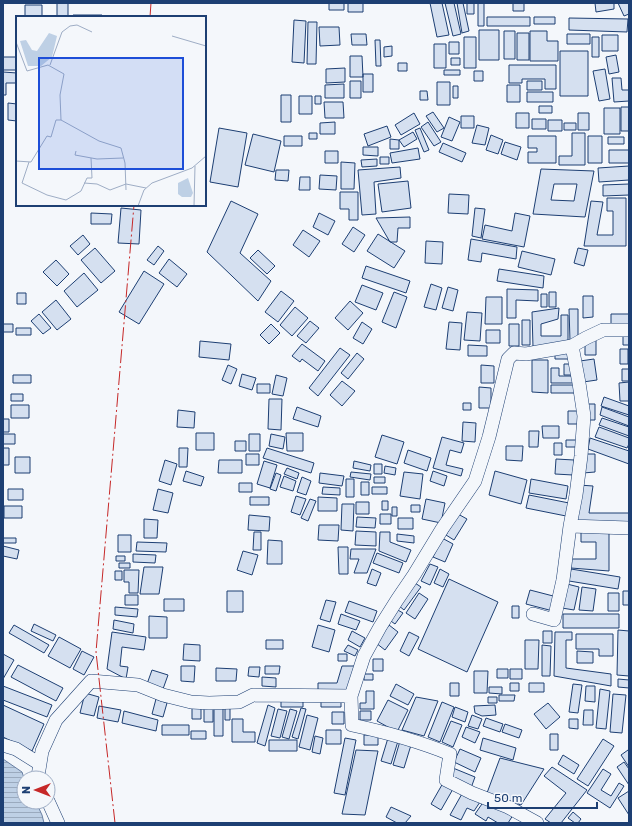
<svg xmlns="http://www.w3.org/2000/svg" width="632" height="826" viewBox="0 0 632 826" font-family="Rubik,sans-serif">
	<defs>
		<pattern id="water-rules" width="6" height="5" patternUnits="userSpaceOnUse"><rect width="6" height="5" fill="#bed0e5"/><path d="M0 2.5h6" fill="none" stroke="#9aaabe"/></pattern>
	</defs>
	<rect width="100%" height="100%" fill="#f4f7fb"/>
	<path fill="url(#water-rules)" stroke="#687fa3" d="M3,759l19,13 2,6v24h12l6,13 2,8h-41z"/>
	<path fill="#d5e0f0" stroke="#1d3f73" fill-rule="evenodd" d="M57,3h11v13h-11z
		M329,3h15v7h-15z
		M348,3h15v9h-15z
		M430,3h12l7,32 -12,2z
		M445,3h9l7,31 -8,2z
		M457,3h6l6,28 -7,2z
		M467,3h7v11h-7z
		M478,3h6v23h-6z
		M513,3h11v8h-11z
		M595,3h19v6l-18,3z
		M618,3h11v11l-5,2z
		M25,5h17v12h-17z
		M73,15h29v2h-29z
		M487,17h43v9h-43z
		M534,17h21v7h-21z
		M569,18l59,1 -1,13 -58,-2z
		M294,20l12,1 -2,42 -12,-1z
		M308,22h9l-1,42h-9z
		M319,27h20l1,18 -20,1z
		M479,30h20v30h-20z
		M504,31h11v28h-11z
		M530,31h17v10h11v20h-28z
		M517,33h12v27h-12z
		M351,34h15l1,11h-15z
		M567,34h23v10h-23z
		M602,35h16v16h-16z
		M464,37h12v31h-12z
		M592,37h7v20h-7z
		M375,40h5l1,26h-5z
		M449,42h10v12h-10z
		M434,44h12v24h-12z
		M392,46v10l-8,1v-10z
		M560,51h28v45h-28z
		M616,55l3,17 -10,2 -3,-17z
		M350,56h12l1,21h-13z
		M3,57h14v13h-14z
		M451,58h9v7h-9z
		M398,63h9v8h-9z
		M509,65h47v24h-11v-10h-23v4h-13z
		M345,68v14l-19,1v-14z
		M605,69l5,30 -11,2 -6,-30z
		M444,70h16v5h-16z
		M474,71h9v10h-9z
		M3,72l14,1v10h-11v12h-3z
		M363,74h10v18h-10z
		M612,78h9l1,12h7v11l-15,1z
		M350,81h11v17h-11z
		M527,81h15v9h-15z
		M437,82h13v23h-13z
		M344,84v14h-19v-13z
		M507,85h13v17h-13z
		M453,86h5v12h-5z
		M420,91h7l1,9h-8z
		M527,92h26v10h-26z
		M281,95h10v27h-10z
		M299,96h13v18h-13z
		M315,96h6v8h-6z
		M324,102h19l1,16h-19z
		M8,103l9,1v17l-9,-1z
		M539,106h13v7h-13z
		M621,107h8v24h-8z
		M604,108h16v26h-16z
		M433,112l11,16 -7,4 -11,-16z
		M414,113l6,11 -19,11 -6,-10z
		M516,113h13v15h-13z
		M578,113h11v17h-11z
		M461,116h13v12h-13z
		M449,117l11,5 -8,19 -11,-4z
		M532,119h14v10h-14z
		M548,120h14v11h-14z
		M335,122v12h-15v-11z
		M428,122l13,20 -7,4 -13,-19z
		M564,123h12v7h-12z
		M477,125l12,3 -4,17 -13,-2z
		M387,126l4,11 -23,9 -4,-12z
		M219,128l28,5 -9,54 -28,-5z
		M420,128l9,22 -5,2 -9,-22z
		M413,132l4,7 -13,8 -5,-7z
		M309,133h8v6h-8z
		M572,133h13v32h-26v-9h13z
		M253,134l28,7 -7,31 -29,-7z
		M491,135l12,5 -5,14 -12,-4z
		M284,136h18v10h-18z
		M528,136h28v27h-28v-11h9v-4h-9z
		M588,136h14v27h-14z
		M608,137h16v7h-16z
		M390,139l9,1v9h-9z
		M505,142l16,5 -4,13 -16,-6z
		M443,143l23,10 -4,9 -23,-10z
		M363,147h15v9l-15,-1z
		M418,148l2,11 -28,4 -2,-10z
		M609,150h20v13h-20z
		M325,151h13v12h-13z
		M380,157h9v7h-9z
		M377,159v7l-15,1 -1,-7z
		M341,162l14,1 -1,26h-13z
		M629,166v14l-30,2 -1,-14z
		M400,167l1,11 -27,4 2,32 -14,1 -4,-45z
		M541,169l53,2 -9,46 -52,-3zM554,184h23l-3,17 -23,-1z
		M276,170h13l-1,11 -13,-1z
		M320,175l17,1 -1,14 -17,-1z
		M300,177h10v13h-11z
		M408,181l3,27 -29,4 -4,-28z
		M629,184v11l-26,1v-11z
		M340,192h18v28h-9v-11h-9z
		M449,194l20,1 -1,19 -20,-1z
		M607,198h19v48h-42l7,-45 12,1 -6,33h16v-24h-6z
		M231,201l27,13 -18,39 31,28 -13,20 -51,-49z
		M121,208l20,2 -2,34 -21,-1z
		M475,208l10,1 -4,29 -9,-2z
		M91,213l21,1 -1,10h-20z
		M319,213l16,8 -7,14 -15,-8z
		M515,213l15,3 -6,31 -42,-8 3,-14 27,6z
		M410,217v11h-12l-1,14h-7l-14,-24z
		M353,227l12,8 -11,17 -12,-8z
		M303,230l17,11 -11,16 -16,-12z
		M378,234l27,17 -11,17 -27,-17z
		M83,235l7,9 -12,11 -8,-9z
		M471,239l46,8 -1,12 -34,-6 -1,9 -13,-2z
		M426,241l17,1 -1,22 -17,-1z
		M158,246l6,5 -10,14 -7,-5z
		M95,248l20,23 -14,12 -20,-23z
		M578,248l10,2 -4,16 -10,-3z
		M258,250l17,16 -8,8 -17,-16z
		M522,251l33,8 -4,16 -33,-8z
		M169,259l18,15 -10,13 -18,-14z
		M56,260l13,14 -12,12 -14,-14z
		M366,266l44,15 -4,12 -44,-15z
		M499,269l45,7 -1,12 -46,-7z
		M144,271l20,13 -25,40 -20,-12z
		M84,273l14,17 -21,17 -13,-16z
		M431,284l11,4 -6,22 -12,-3z
		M362,285l21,8 -7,17 -21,-8z
		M448,287l10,3 -5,21 -11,-3z
		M507,289l31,1v11l-22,-1v18h-9z
		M281,291l13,10 -16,21 -13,-10z
		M394,292l13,5 -11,31 -14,-6z
		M549,292h7v15h-7z
		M17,293h9v11h-9z
		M541,294h6v13h-6z
		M583,296h10v21l-10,1z
		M486,297h16v27h-17z
		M56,300l15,19 -14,11 -15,-18z
		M350,301l13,12 -15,17 -13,-12z
		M295,307l13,11 -16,18 -12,-11z
		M559,308l-1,11 -17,5v12h20v-21h7v29l-35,3 -1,-35z
		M569,309h9v31l-8,1z
		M467,312l15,1 -2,28 -16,-1z
		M39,314l12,14 -8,6 -12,-13z
		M611,314h18v12h-18z
		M522,320h8v25h-8z
		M310,321l9,7 -13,15 -9,-7z
		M362,322l10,7 -9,15 -10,-6z
		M449,322l13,1 -2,27 -14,-1z
		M3,324h10v8h-10z
		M271,324l9,9 -11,11 -9,-9z
		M509,324h10v22h-10z
		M16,328h15v7h-15z
		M486,330h14v13h-14z
		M623,336h6v9h-6z
		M596,340v15h-11v-14z
		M200,341l31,3 -2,16 -30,-3z
		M302,344l23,17 -7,10 -16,-12 -2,3 -8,-6z
		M468,345l19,1v10h-19z
		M340,348l10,7 -32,41 -9,-8z
		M620,349h8v15h-8z
		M555,351h14v8h-14z
		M357,353l7,6 -16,20 -7,-6z
		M594,359l3,21 -14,2 -3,-21z
		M532,360h16v33l-16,-1z
		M564,364h9v11h-9z
		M228,365l9,4 -6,15 -9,-4z
		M481,365l13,1v17h-13z
		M551,368h8v8h15v7h-23z
		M622,369h7v12h-7z
		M242,374l14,4 -4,12 -13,-4z
		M13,375h18v8h-18z
		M276,375l11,3 -4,18 -11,-2z
		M342,381l13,10 -13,15 -12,-11z
		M629,382v19h-9l-1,-18z
		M257,384h13v9h-13z
		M551,385h24v8h-24z
		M479,387l12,1v20h-12z
		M11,394h12v7h-12z
		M604,397l25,9v9l-28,-9z
		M269,399h13l-1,31 -13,-1z
		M463,403h8v7h-8z
		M587,404h8v16h-8z
		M11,405h18v13h-18z
		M297,407l24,9 -3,11 -25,-8z
		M602,407l27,10v9l-29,-11z
		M178,410l17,2 -1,16 -17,-1z
		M568,411h10v13h-10z
		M602,418l27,9v9l-30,-11z
		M3,419h6v13h-6z
		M463,422l13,1 -1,19 -13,-1z
		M542,426h17v12h-16z
		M599,427l30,11v6l-2,4 -32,-11z
		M529,431h10l-1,16h-9z
		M196,433h18v17h-18z
		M286,433h17v18h-16z
		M3,434h12v10h-12z
		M249,434h11v17h-11z
		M271,434l14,3 -2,12 -14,-3z
		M382,435l22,7 -7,22 -22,-7z
		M442,437l22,6 -3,10 -11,-3 -4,15 17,4 -2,7 -28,-8z
		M590,438l39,13v13l-41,-15z
		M566,440h11v7h-11z
		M235,441h11v10h-11z
		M554,443h8v12h-8z
		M506,446h17l-1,15 -16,-1z
		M3,448h6v17h-6z
		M179,448h9l-1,19h-8z
		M267,448l47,15 -3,10 -48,-15z
		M408,450l23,8 -4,13 -23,-8z
		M246,454h13v11h-13z
		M582,454h13v18l-12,1z
		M15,457h15v16h-15z
		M556,459l18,1 -1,15 -18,-1z
		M165,460l12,4 -6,21 -12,-4z
		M219,460h23v13h-24z
		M264,461l13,4 -7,23 -13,-4z
		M354,461l17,4 -1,6 -17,-3z
		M374,464h8v10h-8z
		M385,466l11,2 -1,7 -11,-2z
		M287,468l12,5 -2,6 -13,-5z
		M186,471l18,6 -3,9 -18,-5z
		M433,471l14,5 -3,10 -14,-5z
		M495,471l32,9 -6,24 -32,-9z
		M351,472l20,2 -1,6 -20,-3z
		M404,472l19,2 -3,25 -20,-3z
		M276,473l5,2 -5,16 -6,-2z
		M320,473l24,3 -2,10 -23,-3z
		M284,476l12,5 -3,10 -13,-4z
		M302,477l9,4 -5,14 -9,-3z
		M374,477h11v6h-11z
		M346,479h8v18h-8z
		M531,479l37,7 -2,13 -37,-6z
		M361,482h8v13h-8z
		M239,483h13v9h-13z
		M579,485l14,1 -4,27h40v12l-55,-1z
		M323,487l17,1v7l-18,-1z
		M372,487h15v7h-15z
		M8,489h15v11h-15z
		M158,489l15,4 -5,20 -15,-3z
		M529,495l40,8 -3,13 -40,-8z
		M296,496l10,3 -6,16 -9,-3z
		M250,497h19v8h-19z
		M318,497l19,1v13h-19z
		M310,499l6,2 -8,20 -7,-3z
		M426,499l19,4 -4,20 -19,-4z
		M382,501h6v9h-6z
		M356,502h13v12h-13z
		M342,504h12l-1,27 -12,-1z
		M411,505h9v7h-9z
		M4,506h18v12h-18z
		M392,507h5v9h-5z
		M380,514h11v10h-11z
		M458,514l9,5 -13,21 -8,-5z
		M249,515l21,2 -1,14 -21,-1z
		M357,517l19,1 -1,10 -19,-1z
		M398,518h15v11h-15z
		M144,519l14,1 -1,18h-13z
		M319,525h20l-1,16 -20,-1z
		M581,530h28v41l-38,-3 -1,-9h26v-17h-15z
		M356,531l20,1v14l-21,-1z
		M254,532h7v18h-8z
		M380,532h10v10l21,8 -5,12 -27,-11z
		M397,534l17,2v7l-17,-2z
		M118,535h13v17h-13z
		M3,538h13v5h-13z
		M442,538l11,6 -8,18 -12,-5z
		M268,540l14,1v23h-15z
		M137,542l30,1 -1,9 -30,-1z
		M3,546l16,4 -2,9 -14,-3z
		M338,547h10v27h-9z
		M351,549h25l-9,24h-13l5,-14h-9z
		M243,551l15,4 -6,20 -15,-5z
		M377,553l26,10 -4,10 -26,-10z
		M133,554l23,1 -1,8 -22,-1z
		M116,556h9v5h-9z
		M119,563h11v5h-11z
		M430,564l8,3 -8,18 -9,-4z
		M144,567h19l-4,27h-19z
		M372,569l9,4 -5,13 -9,-3z
		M440,569l9,5 -6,13 -9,-4z
		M571,569l49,8 -2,12 -49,-8z
		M124,570h15l-1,23h-9v-11h-5z
		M115,571h7v9h-7z
		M449,579l49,23 -31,70 -49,-23z
		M415,583l6,4 -17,23 -6,-5z
		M567,584l12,3 -5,23 -12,-2z
		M582,587l14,2 -3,22 -14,-1z
		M530,590l27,7 -4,14 -27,-7z
		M227,591h16v21h-16z
		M623,591h6v14h-6z
		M419,593l9,6 -13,20 -9,-6z
		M608,593h11v18h-11z
		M125,595h13v10h-13z
		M164,599h20v12h-20z
		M326,600l10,2 -6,20 -10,-3z
		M349,601l28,10 -4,11 -28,-10z
		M512,606h7v12h-7z
		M115,607l23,2 -1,8 -22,-2z
		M396,609l7,4 -8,11 -7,-5z
		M341,614l19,7 -4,9 -18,-6z
		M563,614h56v14h-56z
		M149,616l18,1v21h-18z
		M114,620l20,4 -1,9 -20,-4z
		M34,624l22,11 -3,6 -22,-10z
		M14,625l35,20 -5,8 -35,-20z
		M318,625l17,5 -6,22 -17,-5z
		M389,625l9,7 -13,18 -9,-7z
		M618,630l11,1v45l-12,-1z
		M352,631l13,7 -5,9 -12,-7z
		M543,631h9v12h-9z
		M112,632l34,5 -2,13 -22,-3 -2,19 8,1 -2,12 -19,-10z
		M409,632l10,5 -10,19 -9,-5z
		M555,632h17v8h-6v28l45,6v12l-57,-10z
		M576,634h37v22h-14v-7h-23z
		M59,637l22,12 -11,19 -22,-12z
		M266,640h17v9h-17z
		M525,640h14l-1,29h-13z
		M184,644l16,1v16l-17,-1z
		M348,645l10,5 -3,6 -11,-5z
		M542,645l9,1 -1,30h-8z
		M82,651l12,6 -10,18 -11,-6z
		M577,651l16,1v11h-16z
		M3,654l11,6 -11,19z
		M338,654h9v7h-9z
		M373,659h10v12h-10z
		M18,665l45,23 -7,13 -45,-24z
		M181,666h14l-1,16 -13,-1z
		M265,666h15l-1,8h-14z
		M342,666h14l-10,27h-28v-10h19z
		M249,667h11l-1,10 -11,-1z
		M216,668l21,1 -1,12h-20z
		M497,669h11v9h-11z
		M510,669h12v10h-12z
		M152,670l16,5 -5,14 -16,-5z
		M474,671h14l-1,22h-13z
		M364,674h9v6h-9z
		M262,677l14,1v9l-14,-1z
		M618,679l11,1v8l-11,-1z
		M450,683h9v13h-9z
		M510,683h9v8h-9z
		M529,683h15v9h-15z
		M396,684l18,10 -6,11 -18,-9z
		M573,684l9,1 -4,28 -9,-1z
		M3,686l49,19 -5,12 -44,-17z
		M586,686h9v16l-10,-1z
		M489,687h13v7l-13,-1z
		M600,689l10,2 -4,38 -10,-1z
		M366,691h8v18h-14v-6h6z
		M85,693l14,4 -5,19 -14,-3z
		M613,694l13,1 -4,38 -12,-1z
		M499,695h16l-1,6h-15z
		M416,697l22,4 -14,35 -22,-6z
		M488,697h9v6h-9z
		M156,699l11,4 -4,14 -11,-3z
		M281,699h22v8h-22z
		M321,700h20v7h-20z
		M388,700l20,10 -11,22 -20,-11z
		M442,702l12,5 -14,35 -12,-5z
		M548,703l12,14 -14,12 -12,-15z
		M3,705l41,19 -12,27 -29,-14z
		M268,705l7,3 -10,38 -8,-3z
		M495,705l1,10 -14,1 -7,-3 -1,-7z
		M99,706l22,4 -3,12 -21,-4z
		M192,707h9v12h-9z
		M225,707h5v13h-5z
		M455,707l13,5 -3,10 -13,-5z
		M204,708h9v14h-9z
		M214,708h9v28h-9z
		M301,708l5,1 -8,30 -6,-2z
		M278,709l9,2 -7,27 -9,-2z
		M290,709l7,2 -8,28 -7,-2z
		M584,710h9v15h-10z
		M124,711l34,9 -2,11 -34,-8z
		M360,711h11v9h-11z
		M332,712h12v12h-12z
		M307,715l11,3 -8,32 -11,-3z
		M472,715l10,4 -4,10 -10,-3z
		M486,718l17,6 -3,8 -17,-6z
		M232,719h11v13h12v10h-23z
		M569,719h9v10l-9,-1z
		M451,721l11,4 -9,22 -11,-5z
		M505,724l17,6 -3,8 -17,-6z
		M162,725h27v10h-27z
		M466,727l14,5 -5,11 -13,-6z
		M326,730h15v14h-15z
		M191,731h15v8h-15z
		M550,734h8v16h-8z
		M364,735h14v10h-14z
		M315,736l8,2 -3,16 -8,-2z
		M345,738l11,2 -11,55 -11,-2z
		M388,738l10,3 -7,23 -10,-3z
		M483,738l33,10 -3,12 -33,-10z
		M603,739l11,7 -26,40 -11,-7z
		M269,740h28v11h-28z
		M400,741l11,4 -7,23 -11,-3z
		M460,749l21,9 -6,14 -21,-10z
		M356,750l22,1 -13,64 -23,-1z
		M628,750l1,2v15l-8,-12z
		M563,755l16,10 -5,9 -16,-10z
		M500,758l44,11 -23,36 -34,-12z
		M624,762l5,7v16l-12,-18z
		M552,767l35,23 -26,33h-10l-6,-4 21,-26 -22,-17z
		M453,768l22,9 -4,11 -22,-9z
		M603,769l8,5 -10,16 10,6 8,-13 5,3 -14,22 -23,-15z
		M443,783l10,6 -12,21 -10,-6z
		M629,791v24l-11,-17z
		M463,792l17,10 -6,9 -7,-3 -6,12 -11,-5z
		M484,801l31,11 -7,11h-10l-10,-6 -2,4 -11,-7z
		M391,807l20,9 -6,7h-8l-11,-6z
		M573,812l8,7 -3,4h-3l-7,-5z"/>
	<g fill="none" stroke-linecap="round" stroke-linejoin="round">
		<g stroke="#1d3f73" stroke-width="14">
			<path id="street" d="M570,526l59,2
				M533,614l21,6 9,-40 7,-54 6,-31 5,-39 3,-40 -5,-33 -7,-37
				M351,696l13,-40 16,-29 17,-27 17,-25 28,-46 33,-48 14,-44 19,-78 6,-6 12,1 46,-8 14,-8 17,-8h26
				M3,745l13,4 24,15
				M38,778v-2l4,-25 14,-31 35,-39 47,4 25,10 28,7 18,1 30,-1 14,-7 98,1 1,29c33,7 66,16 98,29l-4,26 26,13 36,14 29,16
				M48,801l10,22"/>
		</g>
		<use href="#street" stroke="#f4f7fb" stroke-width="13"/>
		<path stroke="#c62828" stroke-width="1" stroke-dasharray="14 3 2 3" stroke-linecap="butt" d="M150,17l1,-14
			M115,823l-19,-171 38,-447"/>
	</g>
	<g transform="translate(16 16)">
		<rect width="190" height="190" fill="#f4f7fb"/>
		<path d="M33,17l8,3 -5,21 -11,9h-13l-8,-25 6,-1 6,10 5,1zM172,162l5,15 -2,4h-9l-4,-3v-11z" fill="#bed0e5"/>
		<path fill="none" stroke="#9eadc5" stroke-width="1" d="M156,20l34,10M0,26l11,29 21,-6 16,9 -4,21 1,25h-5l-5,17 -4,-1 -16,26 -15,-1M34,49l12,-33 8,-6 7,-1 15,7M45,104l38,21 22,7 4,15 1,27M60,135l-1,4 22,4 26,-1M13,146l-7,21 25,12 19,5 15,-9 6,-13h5l-1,-20M68,167l13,1 13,6 16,-6 20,4M122,190l6,-16 8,-7 40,-15 14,-12M178,190l1,-40"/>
		<path fill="#1d4ed8" fill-opacity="0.15" stroke="#1d4ed8" stroke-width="2" d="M23,42h144v111h-144z"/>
		<rect width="190" height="190" fill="none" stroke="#1d3f73" stroke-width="2"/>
	</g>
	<rect width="632" height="826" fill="none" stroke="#1d3f73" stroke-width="8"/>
	<g transform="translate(36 790) rotate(270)"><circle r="19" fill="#f4f7fb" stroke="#9eadc5"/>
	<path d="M0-3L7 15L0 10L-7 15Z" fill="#c62828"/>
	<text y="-6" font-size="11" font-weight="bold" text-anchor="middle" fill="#1d3f73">N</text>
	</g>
	<path d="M488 802v6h109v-6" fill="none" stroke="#1d3f73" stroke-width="2"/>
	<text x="494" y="802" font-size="12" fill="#1d3f73" stroke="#f4f7fb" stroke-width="3" paint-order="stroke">50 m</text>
</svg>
